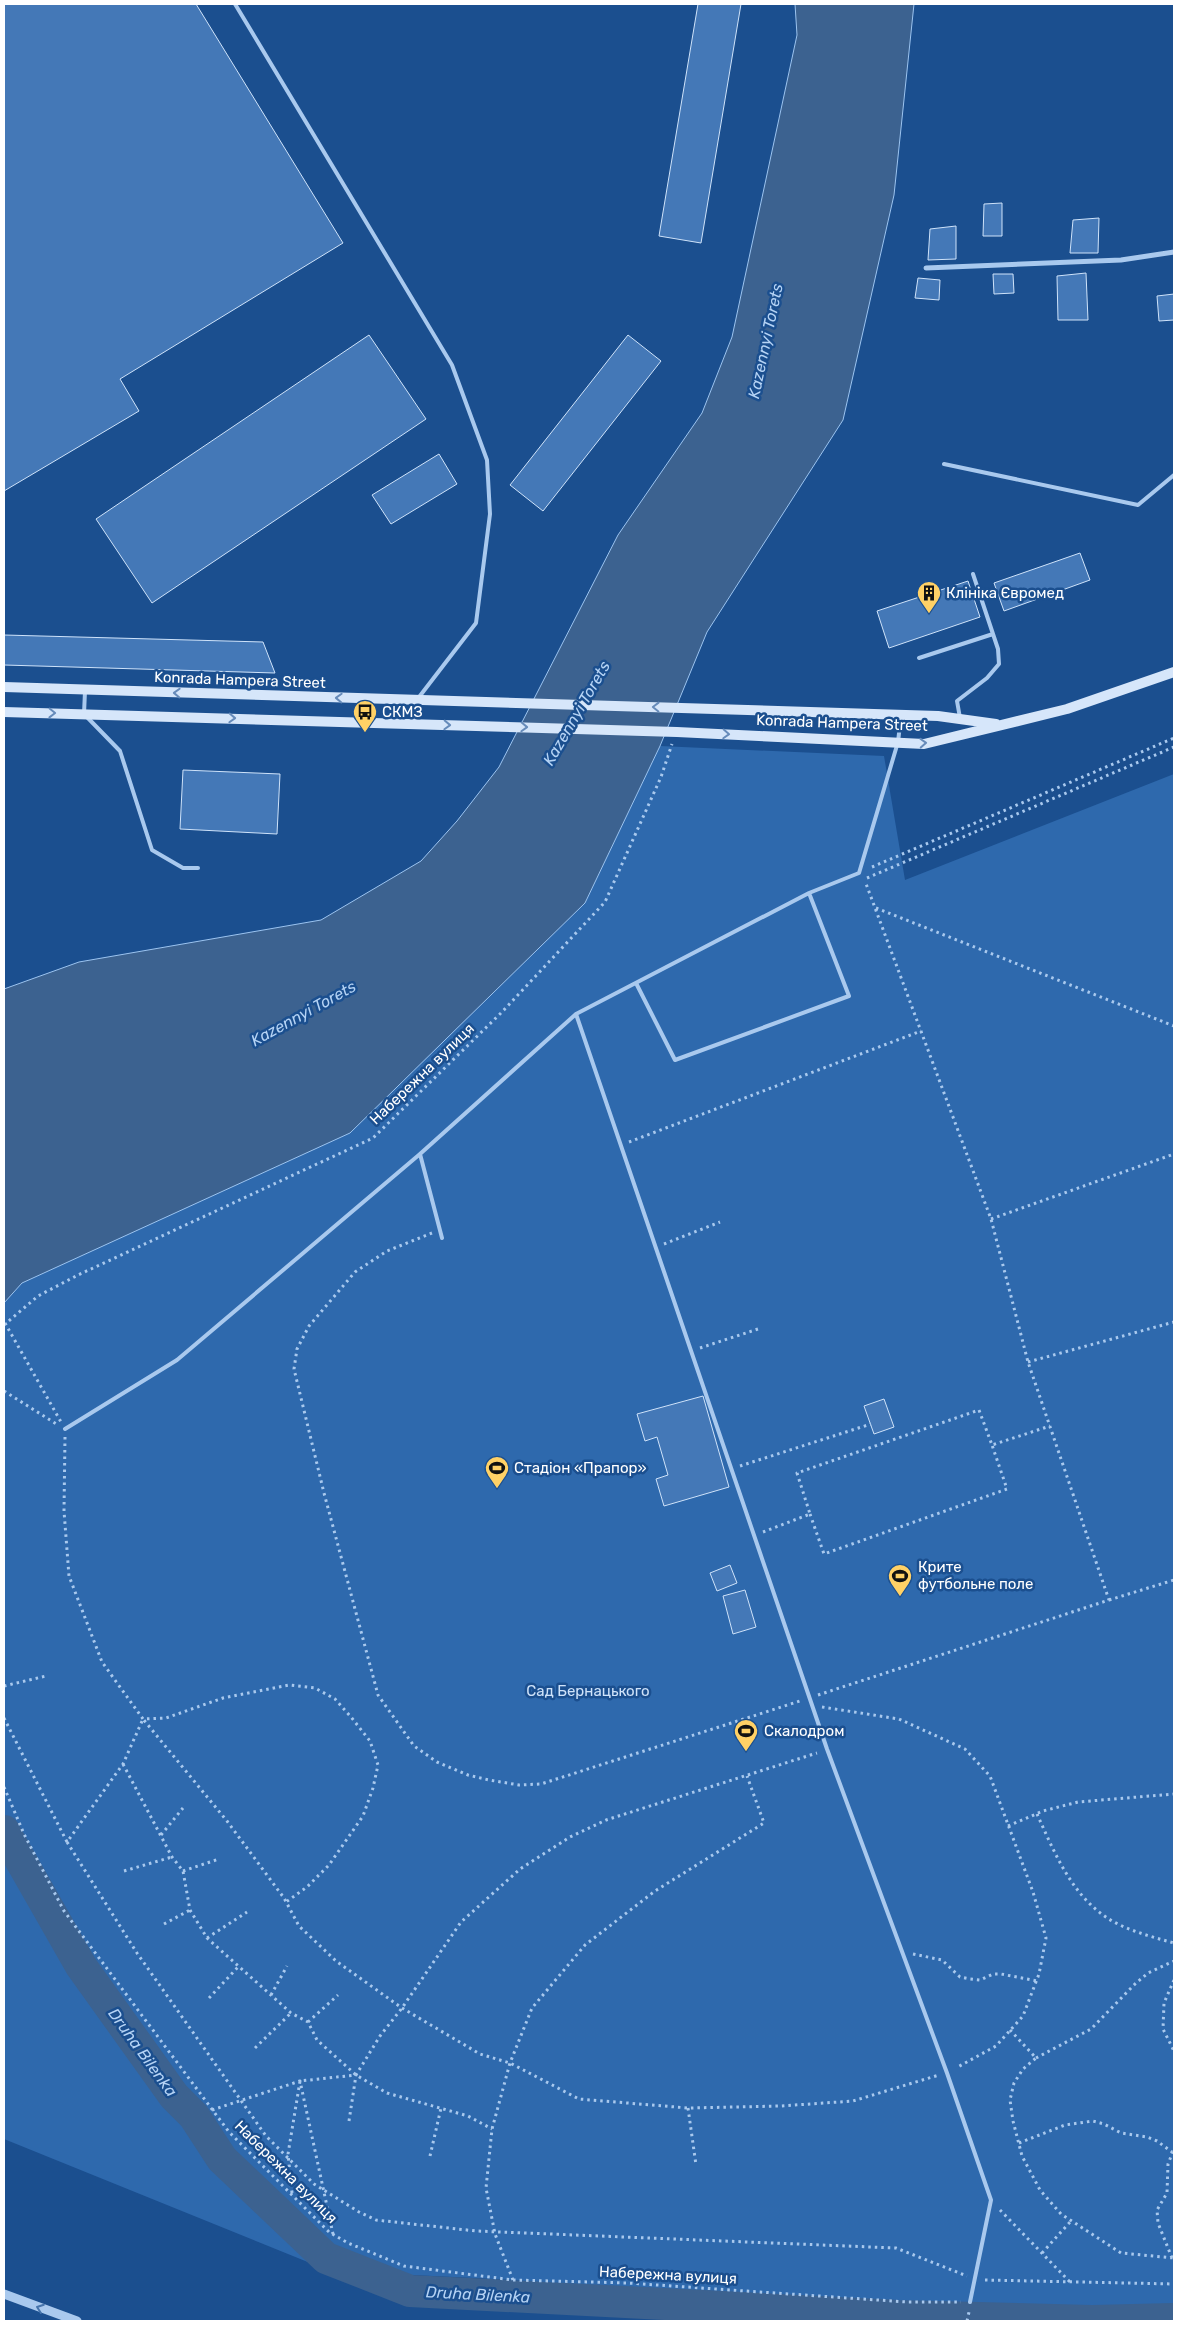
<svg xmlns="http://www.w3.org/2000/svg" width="1178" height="2325" viewBox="0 0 1178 2325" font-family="Rubik,sans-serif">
	<rect width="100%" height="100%" fill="#1b4f8f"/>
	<path fill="#2e69ad" d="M660,746l224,10 21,124 269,-106v1544l-316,-6 -345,-32 -183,-9 -326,-132v-836l18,-20 563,-380z"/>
	<path fill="#3c6290" stroke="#9cc4f0" d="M795,4h119l-20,191 -51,225 -136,212 -47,114 -75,157 -235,230 -328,150 -18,20v-314l75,-27 242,-42 100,-59 36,-40 42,-54 119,-232 84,-122 30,-76 65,-302z"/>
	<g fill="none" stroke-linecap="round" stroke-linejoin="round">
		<path stroke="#3c6290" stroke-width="32" d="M4,1831l77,135 93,130 20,20 28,43 104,99 84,33 488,25 194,5 82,-2"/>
	</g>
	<path fill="#4478b7" stroke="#cfe3fa" d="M4,4h192l147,239 -223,136 19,32 -135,80z
		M698,4h43l-40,239 -42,-7z
		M1002,203v33h-19l1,-32z
		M1099,218l-1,35h-28l3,-33z
		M956,226v33l-28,1 2,-31z
		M1086,273l2,47h-30l-1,-44z
		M993,274h20l1,19 -20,1z
		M918,278l22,2 -1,20 -24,-2z
		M1174,294v26l-15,1 -2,-25z
		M369,335l57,84 -274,184 -56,-84z
		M628,335l33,26 -118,150 -33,-26z
		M439,454l18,30 -66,40 -19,-29z
		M1080,553l10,27 -86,31 -10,-28z
		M968,581l12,36 -91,31 -12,-37z
		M4,635l259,7 12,31 -271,-8z
		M183,770l97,4 -3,60 -97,-5z
		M703,1396l26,91 -65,19 -8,-27 12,-4 -11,-38 -12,4 -8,-27z
		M884,1399l10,28 -20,7 -10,-28z
		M730,1565l7,18 -20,8 -7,-18z
		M745,1590l11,37 -23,7 -10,-38z"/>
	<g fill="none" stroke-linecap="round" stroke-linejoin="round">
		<path stroke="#a9c9ee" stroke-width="3" stroke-dasharray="2.5 4" stroke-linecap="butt" d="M872,867l302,-129
			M867,878l307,-131
			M876,908l298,118
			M629,1142l292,-111
			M991,1219l183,-65
			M432,1233l-45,18 -32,21 -46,54 -12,23 -3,20 30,124 54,202 36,51 23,16 31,13 21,5 30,5 22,-1 259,-83
			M664,1244l56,-22
			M5,1323l56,99
			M4,1325l34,-29 40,-21 295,-137 129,-126 103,-110 56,-125 11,-33
			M700,1348l58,-19
			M1028,1362l146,-40
			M4,1391l54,34
			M65,1437l-1,74 5,65 33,86 41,57 23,-1 57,-20 66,-13 26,3 20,11 16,18 19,24 8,24 -5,23 -10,28 -34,49 -22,22 -21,15
			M740,1466l131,-42
			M810,1514l14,40 183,-65 -15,-44
			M763,1532l47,-18 -13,-41 182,-63 13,35 58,-19
			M1109,1600l65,-20
			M4,1686l42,-10
			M818,1695l291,-95 -81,-238 -37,-143 -126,-338
			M822,1707l77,12 66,30 25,27 43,116 13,46 -7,36 -16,42 -27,30 -40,22
			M4,1718l63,124 56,-78 20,-45 84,102 57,77 15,28 37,35 66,47 78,46 30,9 69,36 109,9 93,-2 72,-5 86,-26
			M123,1764l49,93 11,14 7,39 17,28 84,75 17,9 9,18 39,35 31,18 81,23 24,13
			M4,1787l20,47 40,77 165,221 100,100 19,11 56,23 109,14 115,3 279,19h54
			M1037,1814c19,42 38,90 83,111 17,8 36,13 54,18
			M1008,1826l35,-15 35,-9 96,-8
			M161,1835l22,-27
			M67,1842l70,111 129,183 48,48 45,28 17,8 100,11 420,17 71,28
			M124,1871l48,-14
			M183,1871l36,-12
			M164,1924l26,-14
			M207,1938l40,-26
			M913,1954l29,6 18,17 10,2 10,1 13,-6h8l36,7
			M1174,1980l-10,23 -1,26 11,22
			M271,1995l16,-29
			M209,1998l29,-31
			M308,2022l30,-27
			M1010,2030l26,28 -13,11 -9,14 -4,17 3,21 9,35 18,34 21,24 60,39 53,5
			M255,2048l36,-35
			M1036,2058l55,-29 44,-45 13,-11 26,-12
			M688,2108l8,57
			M212,2110l88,-29 33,153
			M349,2121l7,-46
			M1019,2143l46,-18 28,-4 11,3 17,9 26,4 10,4 15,11
			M430,2156l11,-48
			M292,2193l-4,-39 12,-73 56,-6 24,-39 22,-28 59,-86 59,-53 50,-32 36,-17 211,-67
			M1000,2210l70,72
			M1042,2253l29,-32
			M1172,2258l-14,-35 -1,-13 10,-17 1,-29 6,-15
			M513,2280l-18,-46 -9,-46 6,-59 18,-66 22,-55 53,-63 70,-54 109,-68 -17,-47
			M985,2280l189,4
			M967,2321l2,-9"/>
		<path stroke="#a9c9ee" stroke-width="4" d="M235,4l217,361 35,95 3,54 -14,109 -60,78 -1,23
			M944,464l194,41 36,-30
			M919,658l74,-24
			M85,691l-1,23 36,37 32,99 31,18h15
			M960,718l-3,-17 30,-23 12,-14 -1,-15 -25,-75
			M636,983l39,77 174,-64 -40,-103
			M576,1014l251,735 120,324 44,127 -21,102
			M442,1238l-22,-84 156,-140 233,-121 50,-20 39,-131 3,-26
			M65,1429l112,-69 243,-206"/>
		<path stroke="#a9c9ee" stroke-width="5" d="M926,268l195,-8 53,-8"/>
		<path stroke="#a9c9ee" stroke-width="9" d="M4,2294l73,27"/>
		<path stroke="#d6e6fa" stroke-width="10" d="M4,687l934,29 58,8
			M4,712l673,20 247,12 143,-35 107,-37"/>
	</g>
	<defs><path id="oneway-chevron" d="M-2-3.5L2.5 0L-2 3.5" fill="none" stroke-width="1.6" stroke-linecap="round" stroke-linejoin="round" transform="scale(1.25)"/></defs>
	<g stroke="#668bba">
		<use href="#oneway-chevron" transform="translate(177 693) rotate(-178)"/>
		<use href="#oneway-chevron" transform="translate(339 698) rotate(-178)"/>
		<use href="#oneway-chevron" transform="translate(656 707) rotate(-179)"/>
		<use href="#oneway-chevron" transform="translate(52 713) rotate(1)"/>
		<use href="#oneway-chevron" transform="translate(232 718) rotate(2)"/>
		<use href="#oneway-chevron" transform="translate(447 725) rotate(2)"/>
		<use href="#oneway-chevron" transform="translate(524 727) rotate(2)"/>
		<use href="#oneway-chevron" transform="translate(726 734) rotate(3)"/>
		<use href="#oneway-chevron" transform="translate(923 743) rotate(-3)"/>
	</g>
	<use stroke="#4674ac" href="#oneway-chevron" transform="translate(40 2308) rotate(-160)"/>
	<defs>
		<g id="building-pin" transform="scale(1.25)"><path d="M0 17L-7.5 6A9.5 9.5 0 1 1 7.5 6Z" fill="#ffd166" stroke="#1b4f8f"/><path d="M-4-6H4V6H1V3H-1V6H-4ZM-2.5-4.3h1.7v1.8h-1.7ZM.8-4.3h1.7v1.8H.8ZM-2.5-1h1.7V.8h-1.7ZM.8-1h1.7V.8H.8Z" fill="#111"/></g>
		<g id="bus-pin" transform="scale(1.25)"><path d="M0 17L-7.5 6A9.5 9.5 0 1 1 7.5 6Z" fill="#ffd166" stroke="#1b4f8f"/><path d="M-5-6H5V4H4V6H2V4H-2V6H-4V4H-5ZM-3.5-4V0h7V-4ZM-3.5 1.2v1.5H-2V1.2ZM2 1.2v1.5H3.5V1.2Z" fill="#111"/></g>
		<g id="stadium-pin" transform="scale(1.25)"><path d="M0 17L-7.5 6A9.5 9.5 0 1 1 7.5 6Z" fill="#ffd166" stroke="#1b4f8f"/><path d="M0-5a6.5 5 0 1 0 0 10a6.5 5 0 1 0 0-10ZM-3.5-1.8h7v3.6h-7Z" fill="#111"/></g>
	</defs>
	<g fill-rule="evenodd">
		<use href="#building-pin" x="929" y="593"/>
		<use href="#bus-pin" x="365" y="712"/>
		<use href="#stadium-pin" x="497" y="1468"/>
		<use href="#stadium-pin" x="900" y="1576"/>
		<use href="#stadium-pin" x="746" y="1731"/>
	</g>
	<g text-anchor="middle" stroke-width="5" stroke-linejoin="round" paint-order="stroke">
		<g font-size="15" fill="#fff" stroke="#1b4f8f" text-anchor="start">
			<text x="946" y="598">Клініка Євромед</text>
			<text x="382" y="717">СКМЗ</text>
			<text x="514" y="1473">Стадіон «Прапор»</text>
			<text x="918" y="1572">Крите<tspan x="918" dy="17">футбольне поле</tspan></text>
			<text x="764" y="1736">Скалодром</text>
		</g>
		<g font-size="15" fill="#fff" stroke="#1b4f8f">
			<text transform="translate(240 680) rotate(2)" y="5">Konrada Hampera Street</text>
			<text transform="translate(842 723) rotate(2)" y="5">Konrada Hampera Street</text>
			<text transform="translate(422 1074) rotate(-44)" y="5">Набережна вулиця</text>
			<text transform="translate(286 2172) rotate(45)" y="5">Набережна вулиця</text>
			<text transform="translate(668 2275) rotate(3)" y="5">Набережна вулиця</text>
		</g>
		<g font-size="15" fill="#cfe3fa" stroke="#1b4f8f">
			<text x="588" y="1696">Сад Бернацького</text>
		</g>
		<g font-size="16" font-style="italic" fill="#b5d3f5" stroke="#1b4f8f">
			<text transform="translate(765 341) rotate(-78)" y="6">Kazennyi Torets</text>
			<text transform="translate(576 713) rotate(-60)" y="6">Kazennyi Torets</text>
			<text transform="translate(303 1013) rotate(-29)" y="6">Kazennyi Torets</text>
			<text transform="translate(143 2052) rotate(54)" y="6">Druha Bilenka</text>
			<text transform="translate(478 2294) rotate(3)" y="6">Druha Bilenka</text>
		</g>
	</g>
	<rect width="1178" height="2325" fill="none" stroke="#ffffff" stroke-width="10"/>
</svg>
